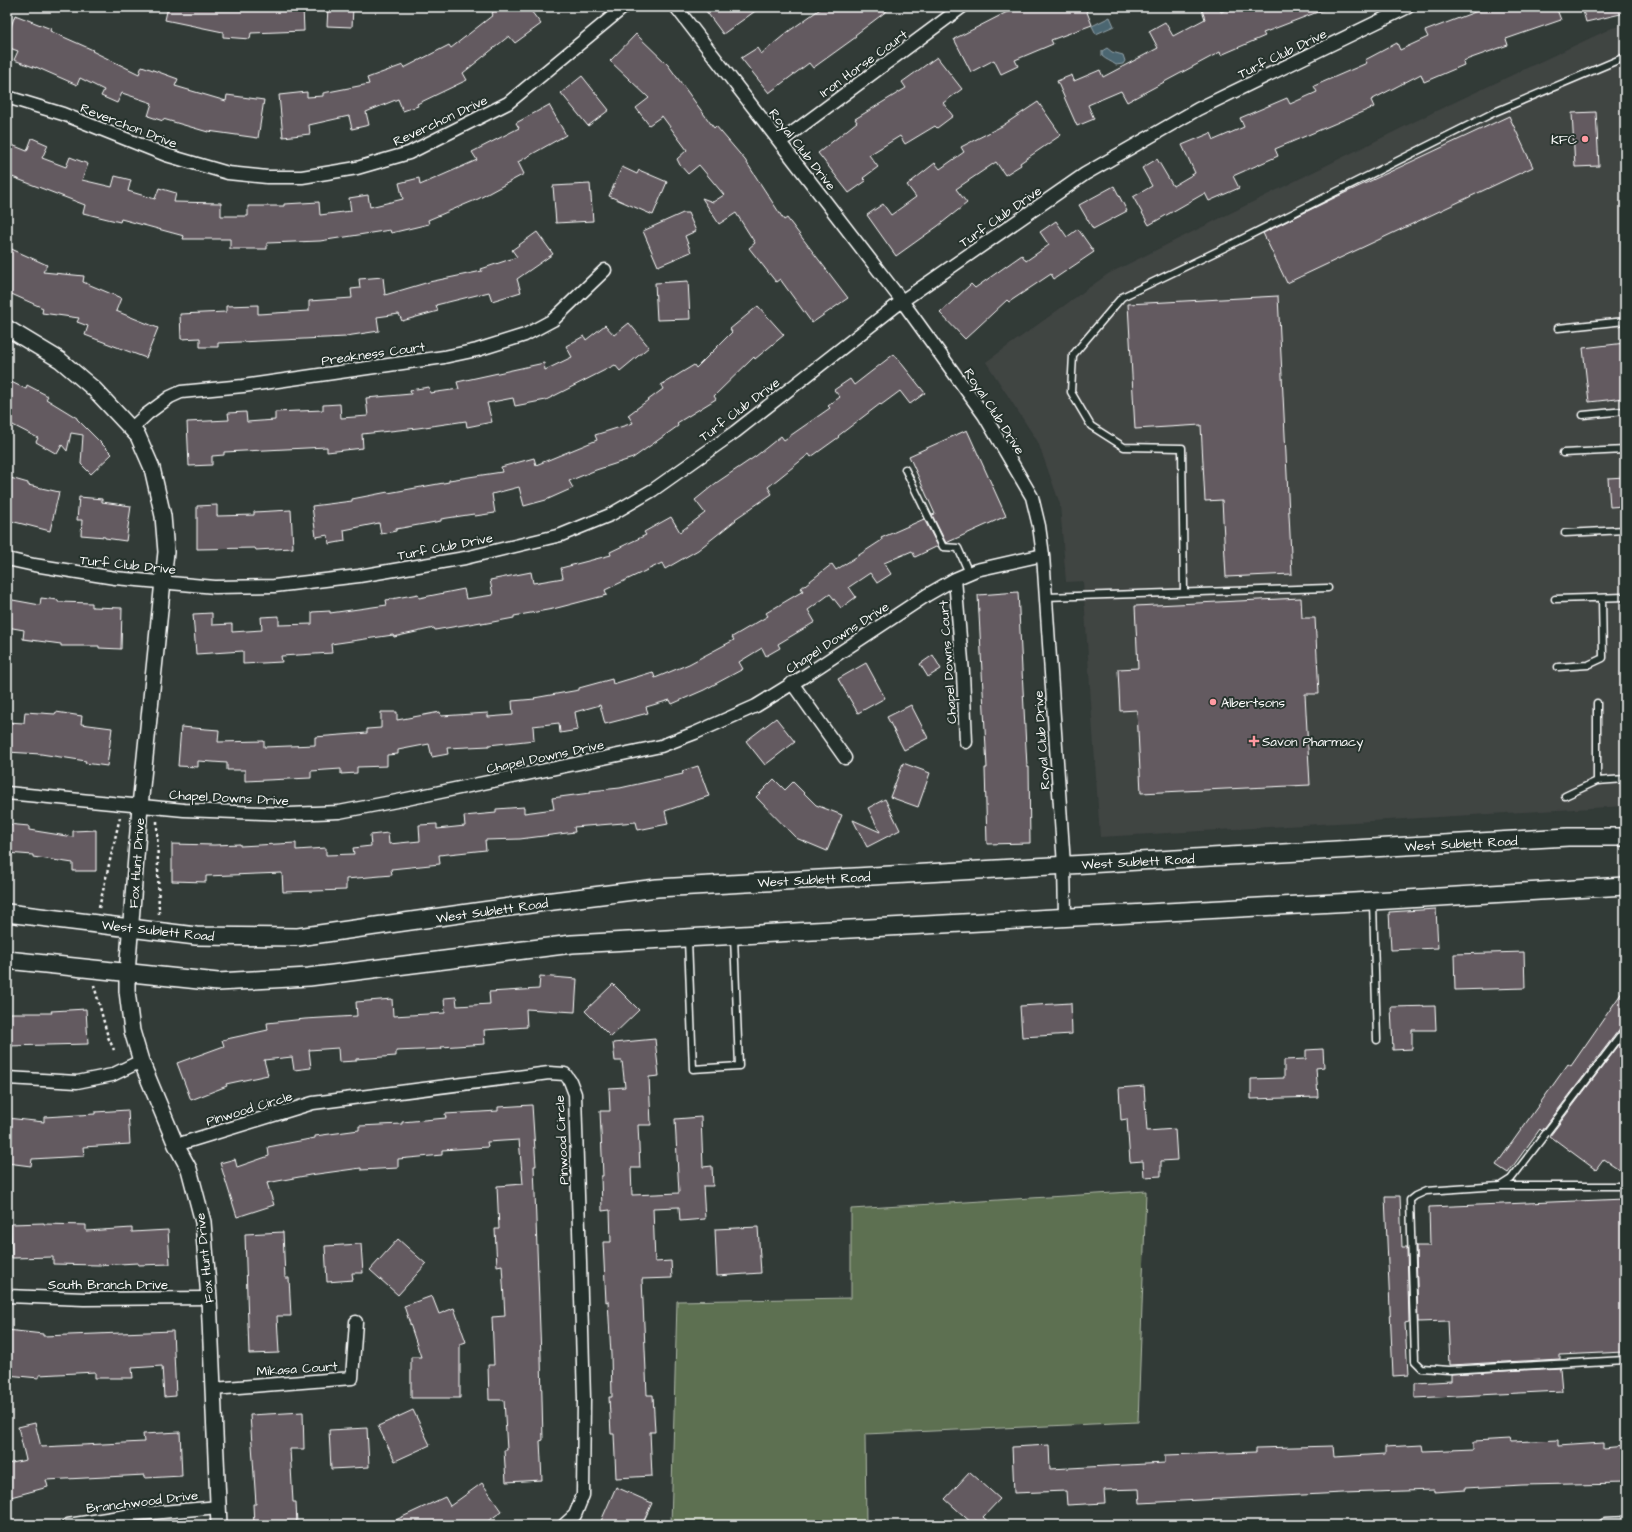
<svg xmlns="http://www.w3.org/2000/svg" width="1632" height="1532" viewBox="0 0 1632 1532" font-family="'Architects Daughter',sans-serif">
	<rect width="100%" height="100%" fill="#323b37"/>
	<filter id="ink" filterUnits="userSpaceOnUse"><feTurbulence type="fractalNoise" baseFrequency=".025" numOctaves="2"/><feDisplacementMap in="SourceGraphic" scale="8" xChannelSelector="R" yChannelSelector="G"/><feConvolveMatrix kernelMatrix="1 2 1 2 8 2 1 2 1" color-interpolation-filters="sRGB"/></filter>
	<g filter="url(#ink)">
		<path fill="#414443" d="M1625,25v781l-525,31 -17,-256 -17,1 -6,-78 -22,-62 -52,-80 122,-88 328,-163 176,-83z"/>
		<path fill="#5d6f51" stroke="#aeb7a8" d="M1146,1191l-8,231 -273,12 1,91h-195l6,-224 174,-3v-89z"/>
		<path fill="#4b6671" stroke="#93a3aa" d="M1110,17l4,9 -18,8 -4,-8z
			M1107,48l5,4 11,3 2,6 -2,3 -7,1c-5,-4 -10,-5 -14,-9v-5z"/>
		<path fill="#645a60" stroke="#fff" d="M168,7h135l1,24 -53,2 -1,6 -27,-2v-5l-58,-12z
			M328,7h25l-1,20 -25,-1z
			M499,7h29l13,17 -26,19 -6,-7 -46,37 4,7 -50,24 1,2 -15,5 -5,-12 -32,13 3,13 -17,4 -3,-13 -40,9 1,9 -27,3 -4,-42 28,-3v5l16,-1v-3l46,-9 -2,-6 36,-13 1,3 45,-23 2,3 42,-33 -1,-2z
			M703,7h58l-38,27z
			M823,7h69l-37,28 1,2 -43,31 -4,-5 -40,30 -28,-35 16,-10 4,6 28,-23z
			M1008,7h77l7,18 -41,15 2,4 -38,16 3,6 -17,8 -7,-14 -23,12 -17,-33 55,-28z
			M1210,7h9l2,5 12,-5h95v1l-65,25 2,3 -44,19 -1,-3 -93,50 -6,-11 -33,14 6,14 -17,7 -20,-45 15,-6 2,6 26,-11 3,7 55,-29 -9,-17 16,-9 8,14 32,-17 -3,-9z
			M1488,7h68l5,13 -55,19 2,6 -45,16 1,4 -40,17 -3,-8 -50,26 3,7 -99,42 3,7 -45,20 6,12 -30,13 -4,-8 -56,32 -16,-28 19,-11 -10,-18 15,-9 16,27 22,-13 -13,-28 29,-12 3,7 30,-13 -4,-9 47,-20 3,6 27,-12 -3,-6 53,-23 -2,-3 32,-17 3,7 28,-13 -3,-6z
			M1582,7h43v6l-39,9z
			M15,15l36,14 -1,2 43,19 -1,1 47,23 3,-8 36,13 -3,7 51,15 1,-6 37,5 -6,38 -50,-7v1l-45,-13v2l-15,-5 4,-13 -30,-10 -5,10 -16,-7 3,-6 -24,-12 -3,7 -41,-18v1l-22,-8 4,-9 -11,-4v-9z
			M636,34l32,31 46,63 2,-2 29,34 39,60 3,-2 61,80 -36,25 -32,-44 -4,3 -27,-34 6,-5 -19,-30 -17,11 -17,-26 11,4 11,-7 -25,-30 -11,9 -8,-9 -3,-6 10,-9 -25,-34 -13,9 -13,-17 13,-10 -39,-37z
			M937,57l25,32 -19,14 10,13 -16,12 -2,-2 -30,18 -5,-8 -31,19 9,12 -15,11 3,3 -17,12 -31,-40 39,-31 -2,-3 51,-31 -4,-6z
			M582,76l27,34 -21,16 -27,-33z
			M1038,102l23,33 -41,28 1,2 -16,10 -9,-13 -40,27 11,14 -29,23 -42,30 -29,-41 16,-11 8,11 25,-18 -9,-12 28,-22 5,6 24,-17 -3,-5 41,-21z
			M549,105l17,30 -48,27 6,12 -46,25 -50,21 1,4 -38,9 -1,-3 -70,11 -53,2v6h-37v-10h-47l1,-3 -63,-17 -1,3 -37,-9 2,-8 -78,-30v-32l20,8 5,-13 16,7 -6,13 24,9 4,-10 18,7 -6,16 30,7 3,-11 16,4 -3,11 27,8 4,-11 17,5 -2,9 47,1v13h27v-10h36v-2l35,-2 1,13 31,-4 -2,-13 19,-3 2,12 33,-8 -4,-16 20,-5 1,7 57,-25 -5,-8 47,-24 -3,-5z
			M1596,112l3,54 -24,1 -3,-54z
			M1509,116l24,51 -246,116 -24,-50 71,-35z
			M622,167l15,7 2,-4 28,12 -14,33 -44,-19z
			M590,184l3,37 -37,2 -3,-37z
			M1114,186l13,25 -34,18 -14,-24z
			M683,213h5l8,18 -11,5 6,16 -33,14 -15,-35z
			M1056,221l11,16 11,-8 16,23 -40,27 -3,-5 -42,28 -2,-2 -42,39 -25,-26 31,-29 4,4 47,-33 4,6 23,-16 -9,-13z
			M537,232l16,22 -36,25 4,13 -29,9 -3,-9 -53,13 2,6 -36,10 -3,-7 -22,3 2,14 -33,5v1l-128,6v4h-18v-9l-19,1 -1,-25 46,-2v-6l32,-1v9l51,-3v-10l43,-3 -1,-9 9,-1 -1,-9 24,-2 2,18 44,-13 53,-11 -1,-2 36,-12 -5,-7z
			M7,247l40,18 -4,7 41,4 -1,6 38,16 -5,13 42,17 -12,30 -61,-23 3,-9 -11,-4 2,-4 -37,-5 1,-5 -36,-16z
			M688,281l2,38 -33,1 -2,-37z
			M1278,296l14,278 -66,3 -4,-77 -17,1 -4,-76 -66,4 -7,-125z
			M758,306l26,29 -29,24 -1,-2 -40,39 2,3 -39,24 1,3 -45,32 -37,12 -27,11 4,7 -27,12 -22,6 -5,-19 -27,7 3,19 -20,3 -1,-2 -33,5v2l-45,8v2l-15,3 -2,-11 -35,7 1,11 -16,3 -1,-9 -12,2 -4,-31 40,-5v-2l36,-7v1l61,-11v-2l53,-8 -1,-5 33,-9 2,7 61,-25 -2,-5 38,-12 -5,-8 35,-26 -2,-4 33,-20 2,3 36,-36 -2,-3z
			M629,323l20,24 -29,24 -5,-6 -69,35 -31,6 -2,-8 -26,5 5,19 -25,5 -1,-6 -48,7 -56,6 1,14 -36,4v-5l-103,5v3l-12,1v9l-23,1 -2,-44 42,-2 -1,-7 18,-1 1,10 28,-2v-8l48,-2v-5l17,-1 1,14 27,-2 -2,-18 45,-4 -1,-4 19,-3 1,6 29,-4 -2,-7 87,-19 1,7 27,-13 -6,-11 18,-10 2,4 19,-15 9,10z
			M1625,343v55l-36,4 -6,-54z
			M894,354l31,39 -15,11 -10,-13 -19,14 -1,-1 -42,32 1,1 -28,20 -2,-3 -41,33 4,7 -37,25 1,1 -38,30 -33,19 -3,-6 -57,27 2,5 -54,14 -39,7v2l-32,6 -1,-2 -46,8 -1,-2 -40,9 -1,-2 -62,9 1,9 -51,3 1,6 -39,2v-13l-47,3 -3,-40 19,-1v12l20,-1v8l30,-2 -1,-13 18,-1v9l33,-1v-12l18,-1v2l57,-8 -1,-5 32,-6 1,4 45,-9 2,10 27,-4 -3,-15 41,-8 2,11 30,-5 -2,-10 50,-13 -1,-3 36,-17 -2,-3 27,-15 9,15 25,-19 -10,-13 21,-17 40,-27 25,-20 3,4 46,-32 -2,-2 12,-9 -6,-7 16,-11 4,6z
			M7,380l19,9 1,-4 21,11 -2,3 31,19v1l35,35 -21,20 -10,-10 2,-29 -12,-2 -4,18 -5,-6 -5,9 -21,-12 2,-4 -31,-16z
			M967,430l39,86 -60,27 -14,-28 3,-1 -26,-58z
			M7,477l21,6v2l31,7 -9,39 -43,-11z
			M1625,477v29l-15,1 -2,-29z
			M79,497l23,2v3l29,4 -5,35 -21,-3v-1l-24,-2 1,-15h-5z
			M217,505v11l37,-1v-3l37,-2 2,38 -37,2 -1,-2 -58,1v-43z
			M924,519l14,27 -23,11 -3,-6 -28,12 7,11 -14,9 -7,-10 -21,14 7,10 -15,11 -11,-14 -22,16 7,12 -37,22 2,4 -14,8 -4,-8 -23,14 4,7 -39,21 -32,14 -2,-4 -24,7 2,6 -43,11 -5,-19 -25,7 3,18 -18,3 -1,-10 -26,3 1,14 -45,5v1l-42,2 1,6 -16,3 -3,-13 -31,6v4l-11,1v11l-30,1v6l-16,1v-5l-30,2v7l-66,3v-11h-18v-7l-29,-2v6l-20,-1 3,-39 38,3 -1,12 46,-1v6l51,-2v-8l52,-4v-4l14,-1v-16h16v8l43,-8 1,4 47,-3v4l25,-2 -1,-14 23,-2 -1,-1 45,-8v-2l33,-9 1,5 40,-12 2,6 34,-14 45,-24 -2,-3 36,-21 -2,-3 37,-22 -2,-3 31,-24 4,6 46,-30 -1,-2z
			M1018,592l9,175h2l1,76 -43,1 -2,-76h2l-9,-173z
			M41,598l17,2v2l34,1v4l30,1 -1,41 -22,-1v-2h-38v-2l-38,-5 1,-9 -17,-3v-28l33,6z
			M1301,598l1,20h13l4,76h-14l5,91 -169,8 -4,-83 -17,1 -2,-42 20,-1 -3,-62z
			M933,655l8,14 -13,8 -8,-13z
			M866,663l19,35 -27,15 -20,-34z
			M911,705l17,33 -24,12 -17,-33z
			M25,712l30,2 1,-2 26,4 -1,8 31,4 -5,38 -22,-3 1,-2 -45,-7 -34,-2v-30l17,1z
			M776,718l19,24 -30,23 -19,-24z
			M903,763l27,10 -12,34 -28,-10z
			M698,766l11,30 -44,15 3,13 -30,6 -2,-8 -62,5 1,5 -55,7 -35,1 1,10 -47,5 1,9 -49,5 1,6 -46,4v11l-63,2 -1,-19 -76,3v6l-34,-1v-37l42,1 26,-1v2l56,-3v7l30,-2v7l28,-1 -1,-6 18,-2 -1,-11 18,-2 1,11 31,-3 -1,-16 18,-1v5l28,-3 -1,-10 32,-3v-4l28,-2v6l30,-4 -2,-11 38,-5v-2l30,-3 63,-14 -1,-3z
			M774,779l11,11 8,-8 23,23 26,10 -15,36 -31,-13 -40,-41z
			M885,799l15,31 -33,17 -14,-27 27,12 -12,-24z
			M7,824l22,2v4l44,7v-6l23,-1v41h-23v-8l-40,-6v-2l-26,-2z
			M1436,909l2,39 -47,2 -2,-38z
			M1524,952l1,36 -70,2 -1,-36z
			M540,976l37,3 -2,33 -49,-3 1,18 -43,3 1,14 -44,3 1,2 -46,2v5l-40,3v2l-17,1 -1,-14 -29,2 2,18 -17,2 -2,-13 -28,3 4,15 -42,9 1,2 -36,14 -14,-37 47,-17 -2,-6 46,-10 -1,-7 38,-4 52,-3 -1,-14 36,-3 1,17 52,-3 -1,-15 12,-1 1,9 33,-2 -1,-12 50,-3z
			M613,984l26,26 -28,27 -26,-26z
			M1625,988v38l-4,1 -79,104 -2,-2 -32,44 -12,-8 72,-101 3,2z
			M1071,1003l1,31 -50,3 -2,-31z
			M1435,1006l1,24h-24v19l-19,1 -2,-43z
			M86,1009l2,35 -81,2v-33h45l-1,-2z
			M1625,1037v136l-21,-14 -8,11 -46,-34z
			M655,1039l4,37 -10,1 2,48h-13l2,43h-9l1,27 47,-2 -4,-74 26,-2 2,50 9,-1 1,20h-10l2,33 -25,2 -1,-14 -26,1 2,54 16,-1 1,17 -30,1 5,116h6l2,37h-5l2,44 -36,2 -2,-44h-3l-2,-37h3l-1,-42 -3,-54 -2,1 -3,-60h8l-1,-32 -8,1 -1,-35h2l-3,-65h10l-1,-23 16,-1 -3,-26h-7l-2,-18z
			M1323,1049l1,18 -8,1 2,29 -67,2v-20l33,-1v-18l22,-1v-9z
			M1144,1086l3,45 28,-2 2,31 -16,1v15l-17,1 -1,-16 -13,1 -3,-43 -6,1 -2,-32z
			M532,1105l4,61h-2l7,191 2,83 -3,1 2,39 -36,2 -2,-32h3l-3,-50h-15l-1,-35h6l-2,-48 13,-1 -3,-51 -5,1 -2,-37h4l-2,-43 26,-2 -4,-44 -32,2 1,5 -46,3v5l-44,4v9l-37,2v-2l-51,7 -43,8 7,22 -37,12 -17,-54 15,-4 2,8 32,-11 -1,-9 47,-9v-2l44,-6v-4l43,-2v-2l44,-4 -1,-4 53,-3v-4z
			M128,1110l2,34 -47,3 1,9 -52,3 -1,7 -24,-3v-45l37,4v-5l51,-3v-2z
			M1385,1196h15l2,51h5l2,75 -4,1 3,52 -15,1z
			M1625,1199v153l-65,3v4l-110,6 -2,-44 -30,1 -2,-76h14l-1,-39z
			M44,1223v1l42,1v6l46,-3v4l36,-2 2,34 -32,1v-2l-39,2 -46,-1v-7l-41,1 -1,-34z
			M758,1227l3,46 -44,3 -2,-47z
			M283,1232l2,46h4l2,38h-14l2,37 -30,1 -4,-120z
			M398,1239l28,25 -28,31 -28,-25z
			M361,1244l2,29h-11l1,7 -26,2 -2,-36z
			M432,1296l7,18 15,-6 12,34 -6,2v54h-49v-41h10l-17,-51z
			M7,1330l36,4v2l130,-5 3,65 -12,1 -2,-31 -30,2 1,10h-38v-6l-56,3v3l-32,-3z
			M1560,1368l2,23 -147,7v-15l36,-2v-7z
			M413,1410l17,35 -35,16 -17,-35z
			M303,1412l1,37h-14l3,53h3l1,23h-43l-1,-21h3l-6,-89z
			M35,1423l6,24 103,-5 -1,-8 37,-2 2,44 -37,2v-3l-99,5 2,7 -41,11v-34l19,-4 -8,-33z
			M367,1428l2,39 -38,2 -2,-39z
			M1510,1439l1,3 47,-2v6l45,-3v5l22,-2v37l-103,2 -57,3v2l-31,2v-2l-91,3 -203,10 -1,-14 -35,1 1,13 -38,2 -1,-14 -52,2 -2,-46 37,-2 1,24 115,-6v-8l91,-3v-4l77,-2 1,11 51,-3v-7l37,-2 1,6 51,-2v-8z
			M970,1472l30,27 -17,18 9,8h-18l-29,-26z
			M482,1483l20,28 -19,14h-98l60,-28 5,9z
			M616,1487l36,16 -10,22h-31l-10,-4z"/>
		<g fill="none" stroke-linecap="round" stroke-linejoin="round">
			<g stroke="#fff" stroke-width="9">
				<path id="service" d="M1558,328l67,-7
					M1583,415l42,-4
					M1563,453l62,-3
					M905,469l38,78 15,1 11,25
					M1565,533l60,-3
					M1184,592l-2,-144 -58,-1 -33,-21 -20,-34 2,-37 49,-58 104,-50 269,-135 130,-55
					M1045,597l283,-9
					M1555,599l70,-2
					M1558,667l30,-2 15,-7 -1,-60
					M1597,781v-78
					M1565,796l32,-15 28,-2
					M1373,903l4,137
					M688,940l5,129 46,-3 -5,-129
					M1500,1186l11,-7 114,-149
					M1625,1186h-125l-74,5 -11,5 -5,4 5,161 7,7 27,2 176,-10"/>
			</g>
			<g stroke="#fff" stroke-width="15">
				<path id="minor" d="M676,7l226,294 82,114 48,82 7,29 4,29 21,310 1,52
					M7,97l56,17 103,41 62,18 39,4h35l55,-9 52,-15 99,-50 116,-96
					M780,142l182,-135
					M132,428l15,-14 23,-17 11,-5 62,-6 201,-29 33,-7 48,-15 28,-15 52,-50
					M7,559l27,6 81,13 100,9 59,-1 85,-10 106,-18 96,-23 49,-20 43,-25 82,-58 167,-131 183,-127 113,-65 210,-102
					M955,579l8,94 3,69
					M792,683l53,75
					M7,793l177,17 105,4 50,-2 63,-12 259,-54 34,-13 61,-27 47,-29 124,-82 28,-16 21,-9 67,-15
					M7,1078l70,4 35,-7 29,-14
					M176,1145l137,-42 236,-30 16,1 5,7 5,13 9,304 -1,97 -8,20 -11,10
					M7,1296l77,3 125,-1
					M213,1389l139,-11 4,-56
					M68,1525l71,-11 80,-7
					M1605,1525l20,-1"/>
			</g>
			<g stroke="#fff" stroke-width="18">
				<path id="tertiary" d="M7,328l53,32 34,29 44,47 14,32 11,48 3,36 -26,254 -13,167v18l5,40 9,30 35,84 13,24 14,53 6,76 10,227"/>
			</g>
			<g stroke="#fff" stroke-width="20">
				<path id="secondary" d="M7,913l189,23 102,1 247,-35 112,-14 911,-51h57
					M7,960l211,22 91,-5 263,-33 818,-44 235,-14"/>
			</g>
			<path stroke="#fff" stroke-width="2.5" stroke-dasharray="3 3" stroke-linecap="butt" d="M157,821l2,94
				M99,908l21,-91
				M94,985l14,52 6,13"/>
			<use href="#service" stroke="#26332d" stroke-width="6"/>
			<use href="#minor" stroke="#26332d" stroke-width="12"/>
			<use href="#tertiary" stroke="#26332d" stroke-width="15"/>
			<use href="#secondary" stroke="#26332d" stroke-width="17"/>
		</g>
	</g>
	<g fill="#ff9aa2" stroke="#26332d" stroke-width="1.5">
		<circle cx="1585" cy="139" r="4"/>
		<circle cx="1213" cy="702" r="4"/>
		<path d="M1252 735h4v4h4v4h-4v4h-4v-4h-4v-4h4z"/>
	</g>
	<g text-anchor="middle" stroke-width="4" stroke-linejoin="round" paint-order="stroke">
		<g font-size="13" fill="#fff" stroke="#26332d">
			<text transform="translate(1282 53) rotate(-26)" y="5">Turf Club Drive</text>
			<text transform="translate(863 63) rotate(-36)" y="5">Iron Horse Court</text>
			<text transform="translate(440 120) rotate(-25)" y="5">Reverchon Drive</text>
			<text transform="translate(129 125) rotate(21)" y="5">Reverchon Drive</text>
			<text transform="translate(803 149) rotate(52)" y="5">Royal Club Drive</text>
			<text transform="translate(1000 216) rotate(-35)" y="5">Turf Club Drive</text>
			<text transform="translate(373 353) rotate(-8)" y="5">Preakness Court</text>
			<text transform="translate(739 409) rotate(-37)" y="5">Turf Club Drive</text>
			<text transform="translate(995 411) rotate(57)" y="5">Royal Club Drive</text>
			<text transform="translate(445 546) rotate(-11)" y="5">Turf Club Drive</text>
			<text transform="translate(128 564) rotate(6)" y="5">Turf Club Drive</text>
			<text transform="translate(837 637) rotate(-33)" y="5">Chapel Downs Drive</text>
			<text transform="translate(947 662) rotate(-94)" y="5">Chapel Downs Court</text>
			<text transform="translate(1041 740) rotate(-94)" y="5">Royal Club Drive</text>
			<text transform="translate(545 756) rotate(-12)" y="5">Chapel Downs Drive</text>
			<text transform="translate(229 797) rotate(3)" y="5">Chapel Downs Drive</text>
			<text transform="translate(1461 843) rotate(-3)" y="5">West Sublett Road</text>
			<text transform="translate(1138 861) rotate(-3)" y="5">West Sublett Road</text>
			<text transform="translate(136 863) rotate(-86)" y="5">Fox Hunt Drive</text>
			<text transform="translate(814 879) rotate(-3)" y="5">West Sublett Road</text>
			<text transform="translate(492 910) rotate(-8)" y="5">West Sublett Road</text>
			<text transform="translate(158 930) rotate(6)" y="5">West Sublett Road</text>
			<text transform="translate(249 1108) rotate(-17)" y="5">Pinwood Circle</text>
			<text transform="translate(561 1140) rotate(-93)" y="5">Pinwood Circle</text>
			<text transform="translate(204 1258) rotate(-96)" y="5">Fox Hunt Drive</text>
			<text x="108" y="1289">South Branch Drive</text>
			<text transform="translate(297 1368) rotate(-4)" y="5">Mikasa Court</text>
			<text transform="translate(142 1501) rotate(-7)" y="5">Branchwood Drive</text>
		</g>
		<g font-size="13" fill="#fff" stroke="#26332d" text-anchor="start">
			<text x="1577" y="144" text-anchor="end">KFC</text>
			<text x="1221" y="707">Albertsons</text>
			<text x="1262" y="746">Savon Pharmacy</text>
		</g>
	</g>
	<rect width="1632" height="1532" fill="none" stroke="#26332d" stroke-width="24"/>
	<rect x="12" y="12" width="1608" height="1508" fill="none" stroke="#fff" stroke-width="1.5" filter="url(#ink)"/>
</svg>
